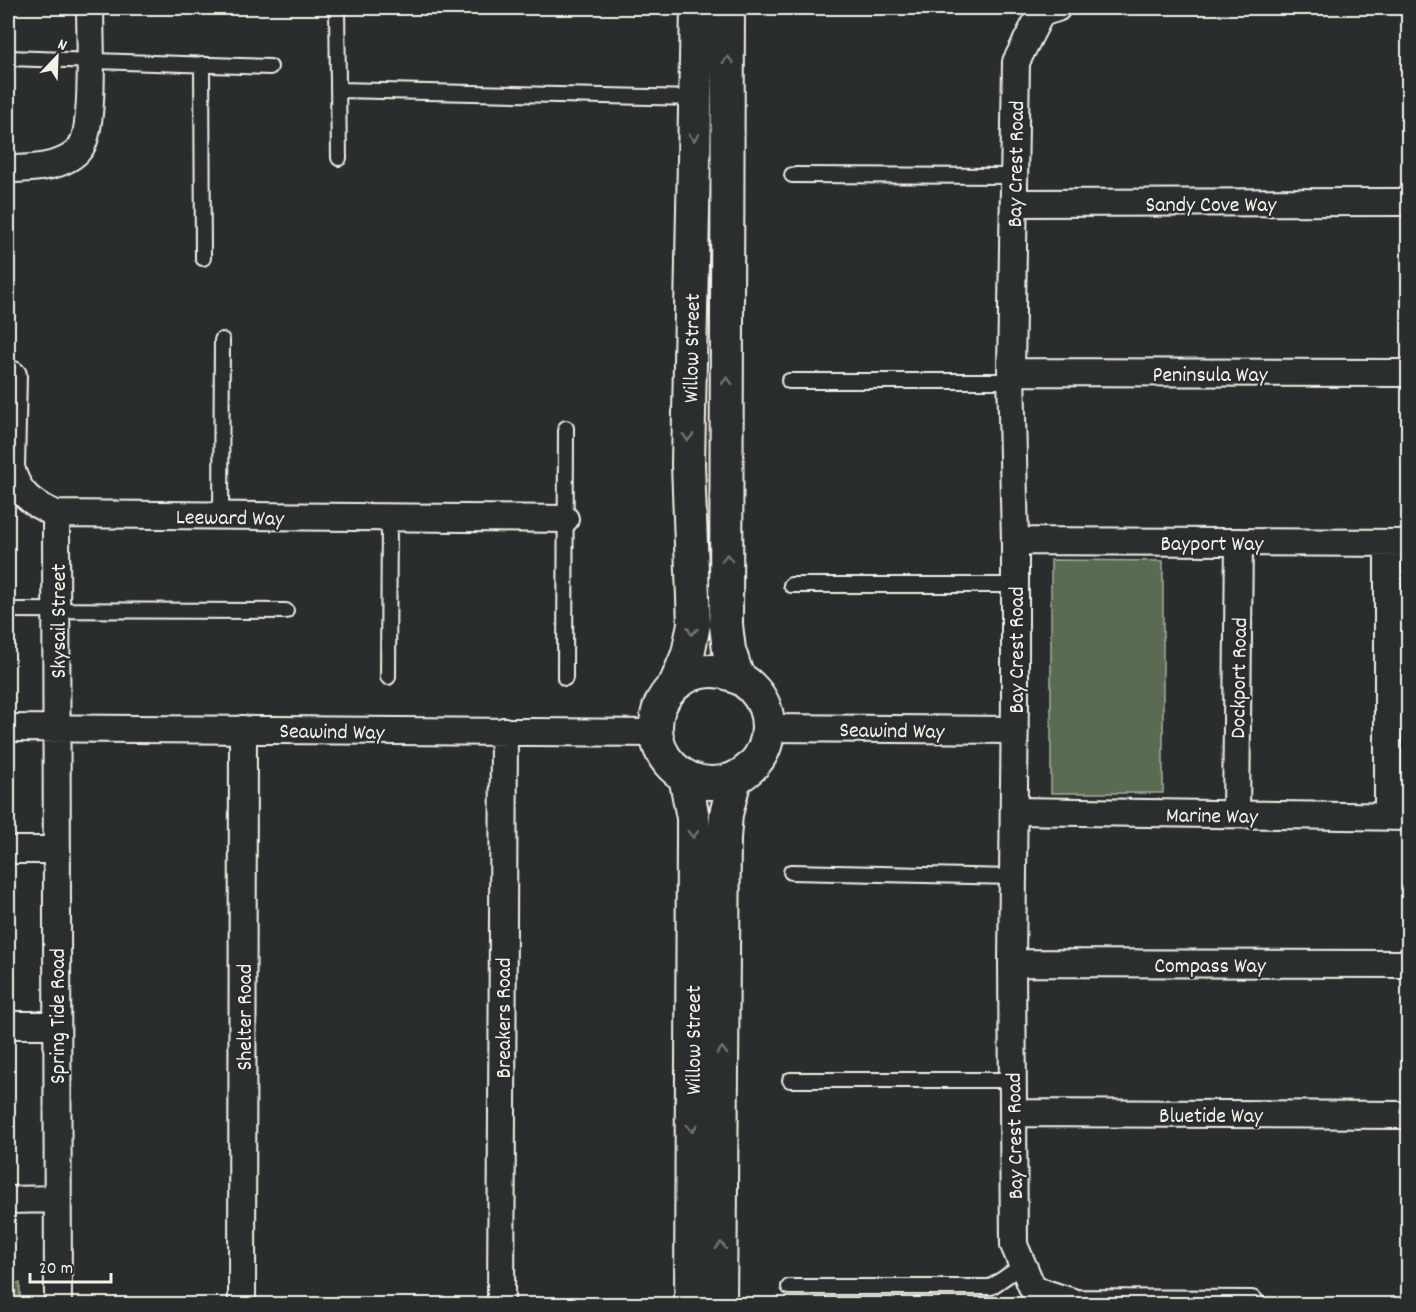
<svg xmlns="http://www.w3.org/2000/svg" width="1416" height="1312" viewBox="0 0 1416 1312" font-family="Dekko,sans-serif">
	<rect width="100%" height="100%" fill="#2a2d2e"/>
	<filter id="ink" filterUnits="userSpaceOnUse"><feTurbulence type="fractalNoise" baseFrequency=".0167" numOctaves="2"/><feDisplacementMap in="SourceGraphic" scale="12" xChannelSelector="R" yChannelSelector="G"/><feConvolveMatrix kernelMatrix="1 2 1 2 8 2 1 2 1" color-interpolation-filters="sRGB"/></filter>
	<g filter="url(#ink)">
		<path fill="#5a6a53" stroke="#a7ae9e" stroke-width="1.5" d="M1051,560l112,1v232h-112z
			M8,1283h12v21h-12z"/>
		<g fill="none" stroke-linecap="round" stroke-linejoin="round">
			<g stroke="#f4f1e8" stroke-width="18">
				<path id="service" d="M337,8l2,150
					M8,58l262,9
					M202,64l1,194
					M338,90l357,8
					M792,175l222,1
					M789,381h222
					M221,516l1,-176
					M791,585h224
					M8,610l278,1
					M388,677l1,-160
					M565,678l1,-250
					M791,872l223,5
					M790,1080h223
					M789,1287h202l32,-22"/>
			</g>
			<g stroke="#f4f1e8" stroke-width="30">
				<path id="minor" d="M1057,8l-16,5 -25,49 -5,310 4,169v156l-3,266 2,282 19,44 43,14 175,1
					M8,169c22,0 59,-1 73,-22 14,-21 9,-111 9,-139
					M1014,203l394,-1
					M1011,372l397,1
					M13,375l-2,92c6,26 21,37 45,47l509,5
					M56,514l2,790
					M1015,541l393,2
					M8,728l648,5
					M769,728l246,2
					M1015,811l393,6
					M1236,814l3,-272
					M1388,816v-273
					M8,850h47
					M1012,963l396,1
					M8,1025h48
					M1013,1113l395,2
					M8,1200l49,-1
					M242,1304l1,-575
					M501,1304l3,-573"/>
			</g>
			<g stroke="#f4f1e8" stroke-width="36">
				<path id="tertiary" d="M728,8l-2,617 3,25 9,28
					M656 727a56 56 0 1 1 112 0a56 56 0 1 1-112 0Z
					M675,685l13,-31 6,-30 -6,-160 9,-456
					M685,776l8,42v15l-2,471
					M720,1304l4,-466 2,-24 9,-35"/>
			</g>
			<use href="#service" stroke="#2a2d2e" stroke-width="14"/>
			<use href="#minor" stroke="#2a2d2e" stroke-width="26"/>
			<use href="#tertiary" stroke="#2a2d2e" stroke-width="32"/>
		</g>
		<defs><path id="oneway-chevron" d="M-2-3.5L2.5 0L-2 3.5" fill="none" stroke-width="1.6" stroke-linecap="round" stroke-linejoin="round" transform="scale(1.5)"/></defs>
		<g stroke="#71726f">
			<use href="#oneway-chevron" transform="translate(728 60) rotate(-90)"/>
			<use href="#oneway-chevron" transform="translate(694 137) rotate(91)"/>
			<use href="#oneway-chevron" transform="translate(727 381) rotate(-90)"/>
			<use href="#oneway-chevron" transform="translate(688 437) rotate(91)"/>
			<use href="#oneway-chevron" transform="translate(727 558) rotate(-90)"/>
			<use href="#oneway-chevron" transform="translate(692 631) rotate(100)"/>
			<use href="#oneway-chevron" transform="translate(693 834) rotate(90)"/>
			<use href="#oneway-chevron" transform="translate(722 1051) rotate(-89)"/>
			<use href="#oneway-chevron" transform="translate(692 1128) rotate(90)"/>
			<use href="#oneway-chevron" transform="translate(721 1246) rotate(-89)"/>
		</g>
	</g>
	<g text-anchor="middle" stroke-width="4.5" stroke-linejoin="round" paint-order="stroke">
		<g font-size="22" fill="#f4f1e8" stroke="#2a2d2e">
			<text transform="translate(1014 164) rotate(-89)" y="8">Bay Crest Road</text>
			<text x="1211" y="211">Sandy Cove Way</text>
			<text transform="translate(690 348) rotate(-89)" y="8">Willow Street</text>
			<text x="1210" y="381">Peninsula Way</text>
			<text transform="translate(230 516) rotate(1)" y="8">Leeward Way</text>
			<text x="1212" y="550">Bayport Way</text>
			<text transform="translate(57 621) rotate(-90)" y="8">Skysail Street</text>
			<text transform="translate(1015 650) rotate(-90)" y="8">Bay Crest Road</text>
			<text transform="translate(1237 678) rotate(-89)" y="8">Dockport Road</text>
			<text transform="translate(892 729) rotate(1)" y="8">Seawind Way</text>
			<text transform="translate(332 730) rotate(1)" y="8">Seawind Way</text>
			<text transform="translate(1212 814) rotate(1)" y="8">Marine Way</text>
			<text x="1210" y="972">Compass Way</text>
			<text transform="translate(56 1016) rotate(-90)" y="8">Spring Tide Road</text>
			<text transform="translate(243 1017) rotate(-90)" y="8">Shelter Road</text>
			<text transform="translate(502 1018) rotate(-90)" y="8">Breakers Road</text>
			<text transform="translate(692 1040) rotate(-90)" y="8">Willow Street</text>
			<text x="1211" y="1122">Bluetide Way</text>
			<text transform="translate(1013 1136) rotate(-91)" y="8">Bay Crest Road</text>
		</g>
	</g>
	<rect width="1416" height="1312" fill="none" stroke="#2a2d2e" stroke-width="30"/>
	<rect x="15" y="15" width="1386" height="1282" fill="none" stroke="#f4f1e8" stroke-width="2" filter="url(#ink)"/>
	<g transform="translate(57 57) rotate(23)" stroke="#2a2d2e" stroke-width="4.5" paint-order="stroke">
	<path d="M0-4.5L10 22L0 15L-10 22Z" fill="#f4f1e8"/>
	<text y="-9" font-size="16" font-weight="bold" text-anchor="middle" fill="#f4f1e8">N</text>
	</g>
	<path d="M30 1273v9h81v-9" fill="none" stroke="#f4f1e8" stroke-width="3"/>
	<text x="39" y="1273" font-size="18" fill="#f4f1e8" stroke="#2a2d2e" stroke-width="4.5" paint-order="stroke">20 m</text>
</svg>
